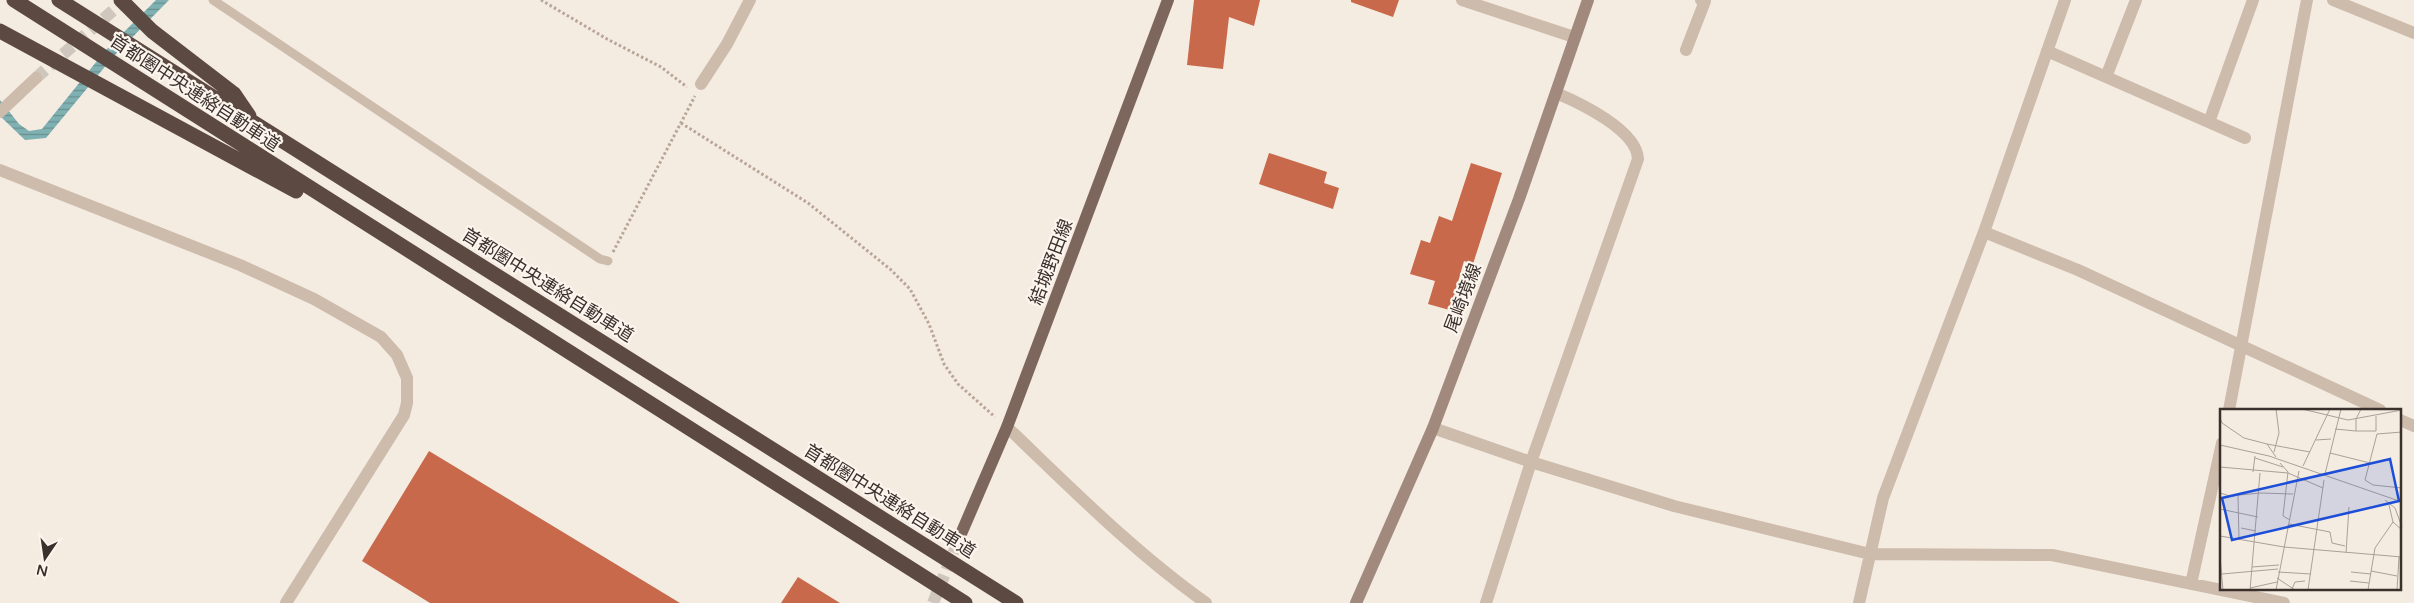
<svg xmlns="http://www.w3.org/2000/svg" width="2414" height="603" viewBox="0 0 2414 603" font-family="'Varela Round','Noto Sans JP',sans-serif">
	<defs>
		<pattern id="water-rules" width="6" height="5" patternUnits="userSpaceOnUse" patternTransform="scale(1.25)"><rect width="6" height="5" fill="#7fb0b2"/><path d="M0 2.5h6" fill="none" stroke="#699091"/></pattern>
	</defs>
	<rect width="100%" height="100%" fill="#f4ebe1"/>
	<path fill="url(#water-rules)" d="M156,0h13l-56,57 -67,81 -21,2 -25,-24v-16l19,24 10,7 13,-2 63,-78z"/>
	<path fill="#c8694b" d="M1194,0h66l-6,26 -25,-9 -6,52 -36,-4z
		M1351,0h48l-6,17 -42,-15z
		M1269,153l58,19 -3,11 15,5 -6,21 -74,-25z
		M1471,163l31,10 -29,91 -9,-3 -8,28 2,1 -5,21 -25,-7 7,-23 -25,-7 11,-34 9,3 9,-27 13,5z
		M429,451l251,152h-250l-68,-42z
		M798,577l42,26h-59z"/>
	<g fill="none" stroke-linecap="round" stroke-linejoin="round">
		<path stroke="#cfc6bd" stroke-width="12" stroke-dasharray="12 6" stroke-linecap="butt" d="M36,78l89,-78"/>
		<path stroke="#cfc6bd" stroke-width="12" stroke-dasharray="12 6" stroke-linecap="butt" d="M933,603l28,-69"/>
		<path stroke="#b9a596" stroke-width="3" stroke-dasharray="2.5 2.5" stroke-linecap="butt" d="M541,0l66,39 54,28 26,20
			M681,123l127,80 82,66 20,20 19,35 15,40 14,20 37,33
			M613,252l82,-156"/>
		<path stroke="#cdbbac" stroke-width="9" d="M213,0l387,259 8,2"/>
		<path stroke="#cdbbac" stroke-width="12" d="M1462,0l112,37
			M1686,50l19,-49 -4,-1
			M2047,51l198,87
			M2106,77l30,-77
			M701,84l26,-40 23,-44
			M2209,122l44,-122
			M1984,232l94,38 302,140
			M2229,410l78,-410
			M2400,420l14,6
			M1007,427c64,61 127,125 199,176
			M1433,428l98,34 143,44 196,48 182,1 232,48
			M2191,584l31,-141
			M1486,603l45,-141 107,-303c-1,-29 -58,-56 -82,-66
			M1859,603l24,-105 101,-266 81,-232"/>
		<path stroke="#cdbbac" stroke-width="12" d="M2333,0l81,33
			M0,112l36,-34
			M0,170l240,95 74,34 67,38 16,18 10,23v25l-3,12 -118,188"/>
		<path stroke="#a18a7d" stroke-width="12" d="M1356,603l77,-175 86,-229 69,-199"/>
		<path stroke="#7d675c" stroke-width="12" d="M961,534l46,-107 161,-427"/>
		<path stroke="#5c4a42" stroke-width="15" d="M14,0l951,603
			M59,0l957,603
			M121,0l31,31 82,63 15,22
			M0,31l296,160"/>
	</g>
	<g text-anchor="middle" stroke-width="4.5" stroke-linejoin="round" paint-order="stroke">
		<g font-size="18" fill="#3b302b" stroke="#fbf5ee">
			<text transform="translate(195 93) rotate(33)" y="6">首都圏中央連絡自動車道</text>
			<text transform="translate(1051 262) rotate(-69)" y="6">結城野田線</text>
			<text transform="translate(548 285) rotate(32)" y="6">首都圏中央連絡自動車道</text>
			<text transform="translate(1463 298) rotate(-69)" y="6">尾崎境線</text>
			<text transform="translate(890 501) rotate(32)" y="6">首都圏中央連絡自動車道</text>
		</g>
	</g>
	<g transform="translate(2220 409)">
		<rect width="181" height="181" fill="#f4ebe1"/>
		<path fill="none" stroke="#aaa098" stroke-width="1" d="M82,0l46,11 54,-10M141,0l-5,10v12h20v-15M0,9l2,5 22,15 23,6 9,13M115,20l21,2M182,23l-25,2 -12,46 8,5 29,3M96,31l15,-1M47,35l43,8M0,36l49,11 133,46M54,43l5,-19 -3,-24M110,44l40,10M35,49l28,9M60,54l8,9 -5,44 7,4M83,57l27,-57M0,58l68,6 35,15M33,63l2,-16M105,65l16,-65M0,84l10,3 30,-3 33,1M18,87l1,43M165,91l10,8 7,19M169,96l4,17 9,8M0,100l38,8M69,115l41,8 2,11 13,3M21,119l15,3M0,127l64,11 118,10M126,144l3,-46M0,148l3,33M32,158l27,-2M151,162l26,5M58,163l33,2M131,163l20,2M2,165l56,-5M57,169l18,12M130,172l19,2M30,179l27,-6M72,180l3,-7 10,-1M30,181l10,-117M56,181l23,-119M88,181l16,-110M148,181l7,-42 18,-26M177,181l2,-33"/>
		<path fill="#1d4ed8" fill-opacity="0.15" stroke="#1d4ed8" stroke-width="2.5" d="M170,50l9,42 -167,39 -10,-42z"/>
		<rect width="181" height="181" fill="none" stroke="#3b302b" stroke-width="2.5"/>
	</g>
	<g transform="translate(45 558) rotate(193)" stroke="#fbf5ee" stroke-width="4" paint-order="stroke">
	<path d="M0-4L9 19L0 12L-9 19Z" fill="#3b302b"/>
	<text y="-8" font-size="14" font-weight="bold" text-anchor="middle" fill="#3b302b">N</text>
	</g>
</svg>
